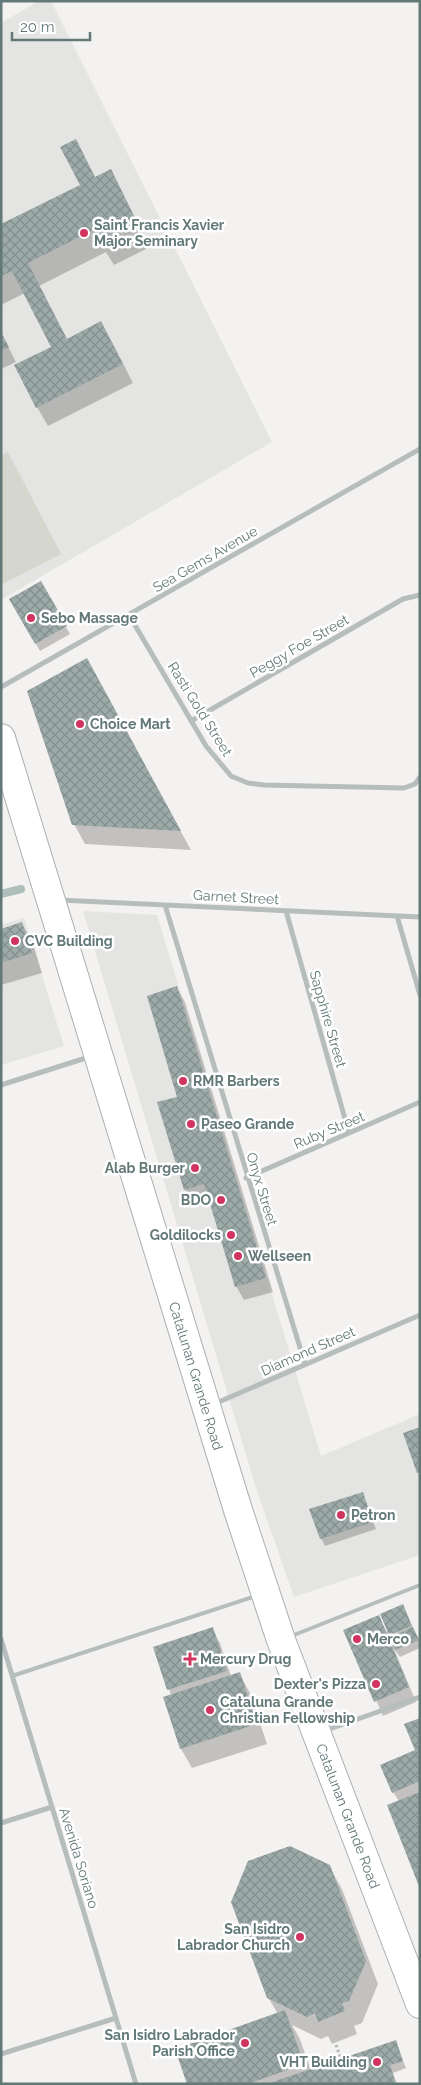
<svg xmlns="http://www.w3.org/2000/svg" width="421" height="2085" viewBox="0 0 421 2085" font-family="Raleway,sans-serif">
	<defs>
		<pattern id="building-cross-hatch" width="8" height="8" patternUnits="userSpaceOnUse" patternTransform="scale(1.25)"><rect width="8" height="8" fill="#9caaa8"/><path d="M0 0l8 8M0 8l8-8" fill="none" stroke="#838f8e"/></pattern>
	</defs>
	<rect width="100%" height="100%" fill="#f4f2f0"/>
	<path fill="#e4e4e3" d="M39,1h12l221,441 -271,158v-577z
		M83,911l74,4 164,541 99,-42v141l-126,42 -39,-112z
		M24,918l40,128 -63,19v-140z"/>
	<path fill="#d5d6ce" d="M8,452l53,102 -60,31v-130z"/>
	<path fill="#0003" d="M110,171l40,76 -36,18 -8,-13 -67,34 28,54 45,2 21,41 -85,43 -11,-19 16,-60 -28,-54 -24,12v-79z
		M1,333l15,29 -15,7z
		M40,583l30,51 -30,17 -29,-51z
		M97,679l94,171 -106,-6 -11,-20z
		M22,924l11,19 9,30 -41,12v-55z
		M177,988l8,14 88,290 -29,8 -8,-14 -27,-87 -16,5 -8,-14z
		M362,1493l14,36 -51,17 -4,-8z
		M403,1606l17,37v5l-20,9 -6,-8 22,53 -33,14 -38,-86 33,-13 9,15z
		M212,1629l8,14 11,33 8,-3 11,20 17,51 -75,24 -11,-19 -10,-54 -17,-47z
		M420,1719v166l-21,-84 -6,-9 23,-41z
		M329,1866l13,23 36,95 -16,39 -8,3 3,8 -25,10 -4,-8 -7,3 -29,-14 7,12 12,33 84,-28 11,26 -13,5 4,11h-208l89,-70 -10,-17z"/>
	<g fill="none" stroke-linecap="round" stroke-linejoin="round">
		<path stroke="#aebfbb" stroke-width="8" d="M1,894l20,-5"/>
	</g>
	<path fill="url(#building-cross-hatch)" d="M76,139l19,38 16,-8 27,55 -38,19 -7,-13 -65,33 39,76 34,-18 22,43 -87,44 -22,-43 37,-18 -39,-76 -11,5v-52l79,-39 -20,-38z
		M1,332l8,15 -8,4z
		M41,581l26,45 -32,18 -26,-45z
		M87,658l94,173 -109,-6 -45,-134z
		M22,922l10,31 -31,10v-34z
		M177,986l89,292 -31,9 -31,-103 -20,6 -27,-88 20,-5 -30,-101z
		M420,1427v45l-3,1 -14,-40z
		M363,1492l10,30 -53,17 -11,-30z
		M403,1604l9,22 -23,9 -9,-21z
		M379,1615l30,72 -35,15 -31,-72z
		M213,1627l14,44 -60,19 -14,-43z
		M413,1627l6,13 -24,10 -5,-13z
		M240,1672l17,52 -77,25 -17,-52z
		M420,1718v63l-28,12 -12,-28 35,-15 -11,-26z
		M420,1792v97l-33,-84z
		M290,1846l40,19 36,96 -17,40 -7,2 3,8 -27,11 -3,-9 -8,4 -40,-19 -36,-96 17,-41z
		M285,2010l19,54 -56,20h-61l-12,-35z
		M396,2040l7,21 -13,4 6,19h-129z"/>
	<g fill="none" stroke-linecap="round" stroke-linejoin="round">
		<g stroke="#a9b1b0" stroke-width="30">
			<path id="primary" d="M1,738l237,772 43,130 139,364"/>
		</g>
		<path stroke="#b1b7b7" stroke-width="3" stroke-dasharray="2.5 2.5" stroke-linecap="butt" d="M336,2045l5,14"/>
		<path stroke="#b6bebd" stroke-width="4" d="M289,1637l131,-52
			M12,1676l244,-80"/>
		<path stroke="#b6bebd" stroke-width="5" d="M129,615l77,131 25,30 17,7 16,2 140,3 11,-4 5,-7
			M1,687l419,-238
			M191,721l212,-122 17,-4
			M59,900l361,17
			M165,905l140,459
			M286,911l63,222
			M397,916l23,79
			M1,1085l88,-28
			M246,1178l174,-76
			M214,1404l206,-89
			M1,1639l135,445
			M324,1731l96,-34
			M1,1823l51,-16
			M1,2054l115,-36"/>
		<use href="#primary" stroke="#fff" stroke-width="28"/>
	</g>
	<g fill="#d0345f" stroke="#fff" stroke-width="2">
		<circle cx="84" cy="233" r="5"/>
		<circle cx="31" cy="618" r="5"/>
		<circle cx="80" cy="724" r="5"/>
		<circle cx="15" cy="941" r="5"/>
		<circle cx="183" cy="1081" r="5"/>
		<circle cx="191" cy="1124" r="5"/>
		<circle cx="195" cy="1168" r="5"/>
		<circle cx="221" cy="1200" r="5"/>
		<circle cx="231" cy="1235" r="5"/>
		<circle cx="238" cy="1256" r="5"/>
		<circle cx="341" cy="1515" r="5"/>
		<circle cx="357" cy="1639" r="5"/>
		<path d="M187.5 1651.5h5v5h5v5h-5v5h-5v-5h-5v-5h5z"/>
		<circle cx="376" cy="1684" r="5"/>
		<circle cx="210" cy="1710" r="5"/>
		<circle cx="300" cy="1937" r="5"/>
		<circle cx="245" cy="2043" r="5"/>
		<circle cx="377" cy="2062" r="5"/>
	</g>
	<g text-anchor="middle" stroke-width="5" stroke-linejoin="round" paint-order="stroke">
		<g font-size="14" font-weight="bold" fill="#627977" stroke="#fff" text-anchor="start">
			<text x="94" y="230">Saint Francis Xavier<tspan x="94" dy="16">Major Seminary</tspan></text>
			<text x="41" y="623">Sebo Massage</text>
			<text x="90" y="729">Choice Mart</text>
			<text x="25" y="946">CVC Building</text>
			<text x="193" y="1086">RMR Barbers</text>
			<text x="201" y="1129">Paseo Grande</text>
			<text x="185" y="1173" text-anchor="end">Alab Burger</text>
			<text x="211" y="1205" text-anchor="end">BDO</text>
			<text x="221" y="1240" text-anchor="end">Goldilocks</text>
			<text x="248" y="1261">Wellseen</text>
			<text x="351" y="1520">Petron</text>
			<text x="367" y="1644">Merco</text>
			<text x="200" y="1664">Mercury Drug</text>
			<text x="366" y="1689" text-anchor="end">Dexter's Pizza</text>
			<text x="220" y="1707">Cataluna Grande<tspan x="220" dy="16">Christian Fellowship</tspan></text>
			<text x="290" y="1934" text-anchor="end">San Isidro<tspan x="290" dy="16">Labrador Church</tspan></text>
			<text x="235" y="2040" text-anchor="end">San Isidro Labrador<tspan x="235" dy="16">Parish Office</tspan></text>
			<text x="367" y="2067" text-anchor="end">VHT Building</text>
		</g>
		<g font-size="14" fill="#627977" stroke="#fff">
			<text transform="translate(205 559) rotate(-30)" y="5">Sea Gems Avenue</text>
			<text transform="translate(299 646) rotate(-30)" y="5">Peggy Foe Street</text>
			<text transform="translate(200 709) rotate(58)" y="5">Rasti Gold Street</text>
			<text transform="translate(236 897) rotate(3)" y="5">Garnet Street</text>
			<text transform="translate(328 1019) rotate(74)" y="5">Sapphire Street</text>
			<text transform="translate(329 1130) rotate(-23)" y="5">Ruby Street</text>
			<text transform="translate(262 1189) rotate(73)" y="5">Onyx Street</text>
			<text transform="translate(308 1351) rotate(-24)" y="5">Diamond Street</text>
			<text transform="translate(196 1376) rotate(73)" y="5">Catalunan Grande Road</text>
			<text transform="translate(348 1816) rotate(69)" y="5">Catalunan Grande Road</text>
			<text transform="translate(79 1858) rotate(73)" y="5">Avenida Soriano</text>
		</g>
	</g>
	<rect width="421" height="2085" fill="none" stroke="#627977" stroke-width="5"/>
	<path d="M12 32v8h78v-8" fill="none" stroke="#627977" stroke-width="2.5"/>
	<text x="20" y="32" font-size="15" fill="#627977" stroke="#ffffff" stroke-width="4" paint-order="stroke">20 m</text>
</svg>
